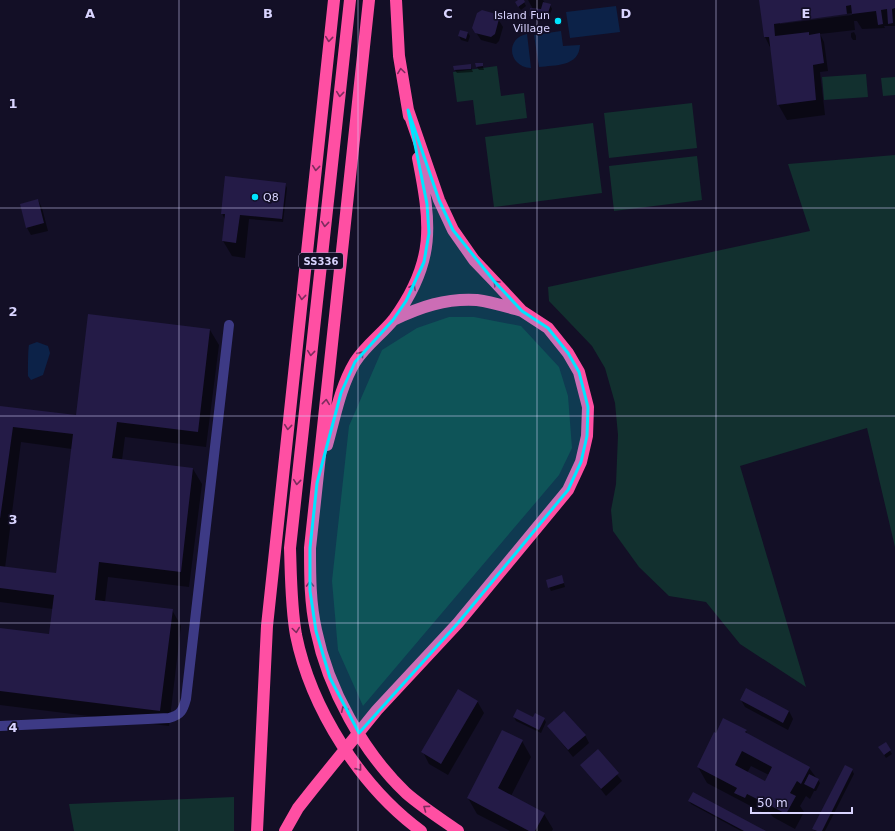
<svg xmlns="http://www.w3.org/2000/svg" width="895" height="831" viewBox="0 0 895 831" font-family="'DejaVu Sans',sans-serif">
	<rect width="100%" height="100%" fill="#130f26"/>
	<path fill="#12302f" d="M497,66l4,30 23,-3 3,25 -51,7 -3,-25 -16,2 -4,-30z
		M866,74l2,23 -44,3 -2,-23z
		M895,77v18l-12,1 -2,-18z
		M692,103l5,45 -88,10 -5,-45z
		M593,123l9,70 -108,14 -9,-70z
		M895,155v392l-28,-119 -127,38 66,221 -66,-43 -34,-42 -37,-6 -30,-29 -26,-36 -2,-21 5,-26 2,-49 -3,-32 -10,-35 -13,-22 -43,-45 -1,-14 262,-56 -22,-67z
		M697,156l5,44 -88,11 -5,-45z
		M449,317h25l47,9 38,41 9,29 4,52 -13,27 -196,231 -25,-56 -6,-69 17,-155 33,-76 35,-22z
		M234,797v34h-160l-5,-27z"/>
	<path fill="#0c2248" d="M616,6l4,26 -50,6 -4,-26z
		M561,31l2,15 17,-1c-1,22 -25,20 -41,22l-5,-32z
		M527,34l4,34c-23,-1 -26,-30 -4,-34z
		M37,342l11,4 2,7 -7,22 -12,5 -3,-4c0,-6 0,-28 1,-31z"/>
	<path fill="#0007" fill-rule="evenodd" d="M520,0h3l3,6 -5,4 -3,-4z
		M528,0h15l2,3 5,2 2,4 -3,7 -8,5 -9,-2 -2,-3 3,-7z
		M760,0h135v26h-11l1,2 -23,1 -5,-8h-3l1,9 -35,4 4,8 4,29 -8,1 5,43 -38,5 -9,-16 -7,-55 -6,-12zM852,13v2l-72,9v-2z
		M498,19l5,8 -4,14 -3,3 -15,-4 -8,-12z
		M854,32l2,4v4h-3l-2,-3v-4z
		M468,33l2,3 -2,6 -7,-2 -2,-4z
		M482,64l2,6h-5l-2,-3z
		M470,65l3,7 -16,1 -2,-3z
		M285,184l2,4 -4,34 -34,-3 -4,39 -13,-2 -9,-15 2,-21 -3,-7z
		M38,200l4,8 6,23 -17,4 -4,-7 -6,-24z
		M210,330l9,15 -13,102 -81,-10 -3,23 71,9 9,15 -13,103 -81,-10 -3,25 67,8 9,16 -12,100 -169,-21v-76l50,6 3,-26 -53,-7v-195l77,10zM21,442l51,7 -16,125 -51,-6z
		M563,580l2,7 -14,4 -2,-4z
		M741,700l48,11 4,8 -5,11 -43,-23z
		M477,701l7,12 -36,62 -19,-11 -6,-12z
		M514,717l30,2 2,3 -5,11 -25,-12z
		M724,720l22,11 2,4 61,33 9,12 2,3 -4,8h-2l-4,8 -4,-3 -6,10 4,6 -9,17 -22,-12 -5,-6 -2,3 -59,-31 -9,-16zM751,766l18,9 -4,7 -18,-9z
		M548,726l37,9 4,8 -16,14z
		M522,741l9,16 -20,39 33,18 9,15 -1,2h-42l-33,-17 -9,-16z
		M886,744l6,10 -6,4 -6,-10z
		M598,751l24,30 -16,15 -24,-31z
		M852,770l2,4 -29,57h-10l-1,-2z
		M689,801l75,30h-23l-50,-27z"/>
	<path fill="#241b47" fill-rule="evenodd" d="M518,0h6l1,2 -7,5 -3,-5z
		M759,0h136v8l-3,1 1,14 -5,1 -1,-15 -6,1 2,14 -5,1 -2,-14 -24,3 -1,-9 -5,1 1,8 -73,10 1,12 34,-4v3l11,-2 4,30 -11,2 3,35 -39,5 -8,-68h-5z
		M543,2l8,2 -3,9 -10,5 -9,-2 1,-8 11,1z
		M482,10l14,4 3,5 -4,15 -4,3 -16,-4 -3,-5 5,-15z
		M460,30l8,2 -2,7 -8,-3z
		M475,63h8v3l-7,1z
		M471,64v5l-17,1 -1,-4z
		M225,176l61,7 -4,36 -42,-4 -4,28 -14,-2 3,-27h-4z
		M38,199l6,24 -18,5 -6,-24z
		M88,314l122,15 -12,103 -81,-10 -5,36 81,10 -12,104 -82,-10 -4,38 78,9 -13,102 -160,-20v-63l49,6 5,-39 -54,-7v-22l56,7 17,-139 -60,-7 -13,92v-113l76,9z
		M562,575l2,8 -16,5 -2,-8z
		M746,688l43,23 -6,12 -43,-23z
		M458,689l20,12 -37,63 -20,-12z
		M517,709l16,8 2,-4 10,5 -6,12 -26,-13z
		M564,711l22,24 -18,15 -21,-24z
		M723,718l24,12 -2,2 65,35 -9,17 -4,-3 -7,12 6,3 -10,18 -24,-13 2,-2 -5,-2 -2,2 -10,-5 -2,4 -11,-5 3,-5 -40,-21 17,-35 2,1zM742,751l30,16 -7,14 -30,-16z
		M502,730l21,10 -25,48 47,25 -10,18h-6l-62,-33z
		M886,742l5,8 -7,5 -6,-8z
		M598,749l21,24 -18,16 -21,-24z
		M845,765l8,4 -31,62h-5l-5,-2z
		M809,774l10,5 -5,10 -10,-5z
		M693,792l73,39h-22l-56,-30z"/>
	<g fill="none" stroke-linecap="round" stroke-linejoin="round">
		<path stroke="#3d3a85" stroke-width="10" d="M0,726l169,-8c12,-3 14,-8 17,-19l43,-374"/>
		<path stroke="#ff4fa3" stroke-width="12" d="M350,0l-60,548c1,29 1,59 6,87 15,74 65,152 125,196
			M369,0l-59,548c0,28 0,55 6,82 12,59 47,122 90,163 16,14 35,26 52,38
			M396,0l3,56 10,60
			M393,320c27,-13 53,-22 84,-20 15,2 31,7 45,11
			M327,445c8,-28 13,-58 28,-83 11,-17 27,-28 39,-43 42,-58 37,-95 24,-161
			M257,831l10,-205 67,-626
			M285,831l13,-23 15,-19 64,-79 81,-87 110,-133 13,-28 6,-26 1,-29 -9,-35 -11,-19 -20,-25 -26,-17 -28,-30 -20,-21 -21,-30 -14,-30 -31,-90"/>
	</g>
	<defs><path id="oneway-chevron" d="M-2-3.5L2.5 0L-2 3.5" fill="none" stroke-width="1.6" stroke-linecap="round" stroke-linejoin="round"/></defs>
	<g stroke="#7d2c5e">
		<use href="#oneway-chevron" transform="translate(329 39) rotate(96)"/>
		<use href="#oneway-chevron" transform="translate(401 71) rotate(-98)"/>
		<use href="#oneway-chevron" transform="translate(340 94) rotate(96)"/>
		<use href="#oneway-chevron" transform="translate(316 168) rotate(96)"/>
		<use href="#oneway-chevron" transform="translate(325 224) rotate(96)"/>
		<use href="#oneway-chevron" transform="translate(496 283) rotate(-133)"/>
		<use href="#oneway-chevron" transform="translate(413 287) rotate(-63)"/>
		<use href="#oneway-chevron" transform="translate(302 297) rotate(96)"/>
		<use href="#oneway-chevron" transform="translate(311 353) rotate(96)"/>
		<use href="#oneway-chevron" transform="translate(361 354) rotate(-51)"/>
		<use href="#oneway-chevron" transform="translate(326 402) rotate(-84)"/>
		<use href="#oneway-chevron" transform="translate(288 427) rotate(96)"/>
		<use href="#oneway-chevron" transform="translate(297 482) rotate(96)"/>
		<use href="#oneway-chevron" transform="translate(310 584) rotate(-91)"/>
		<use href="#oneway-chevron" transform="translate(296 630) rotate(82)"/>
		<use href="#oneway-chevron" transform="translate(344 709) rotate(-115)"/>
		<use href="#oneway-chevron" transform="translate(359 768) rotate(51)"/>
		<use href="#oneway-chevron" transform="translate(426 808) rotate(-144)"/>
	</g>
	<path fill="#00e5ff" fill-opacity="0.2" stroke="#00e5ff" stroke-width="3" stroke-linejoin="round" d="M408,110l31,90 14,30 41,51 28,30 26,17 20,25 11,19 9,35 -1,29 -6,26 -13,28 -110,133 -99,110 -29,-55 -14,-47 -6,-40v-43l7,-65 24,-90 14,-31 38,-42 13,-19 18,-39 5,-29 -2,-29z"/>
	<path fill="none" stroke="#d9d4ff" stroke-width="1" stroke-opacity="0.55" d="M179,0v831M358,0v831M537,0v831M716,0v831M0,208h895M0,416h895M0,623h895"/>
	<g fill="#00e5ff" stroke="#130f26" stroke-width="1.5">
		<circle cx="558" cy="21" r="4"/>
		<circle cx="255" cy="197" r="4"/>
	</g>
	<g text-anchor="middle" stroke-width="3.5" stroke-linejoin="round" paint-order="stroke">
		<rect fill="#130f26" stroke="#9e99be" stroke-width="1" x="299" y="253" width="44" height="16" rx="3"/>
		<g font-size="10" font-weight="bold" fill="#d9d4ff">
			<text x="321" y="265">SS336</text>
		</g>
		<g font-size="11" fill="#d9d4ff" stroke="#130f26" text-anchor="end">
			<text x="550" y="19">Island Fun<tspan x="550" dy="13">Village</tspan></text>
			<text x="263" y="201" text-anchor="start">Q8</text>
		</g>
	</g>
	<g font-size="13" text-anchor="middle" font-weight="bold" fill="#d9d4ff" stroke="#130f26" stroke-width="3.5" stroke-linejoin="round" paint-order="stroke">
		<text x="90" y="18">A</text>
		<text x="268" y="18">B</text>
		<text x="448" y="18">C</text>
		<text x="626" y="18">D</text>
		<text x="806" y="18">E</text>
		<text x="13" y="108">1</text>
		<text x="13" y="316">2</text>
		<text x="13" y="524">3</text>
		<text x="13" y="732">4</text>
	</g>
	<path d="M751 807v6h101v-6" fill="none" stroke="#d9d4ff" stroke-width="2"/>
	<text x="757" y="807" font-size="12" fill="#d9d4ff" stroke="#130f26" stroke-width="3" paint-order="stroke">50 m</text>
</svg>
